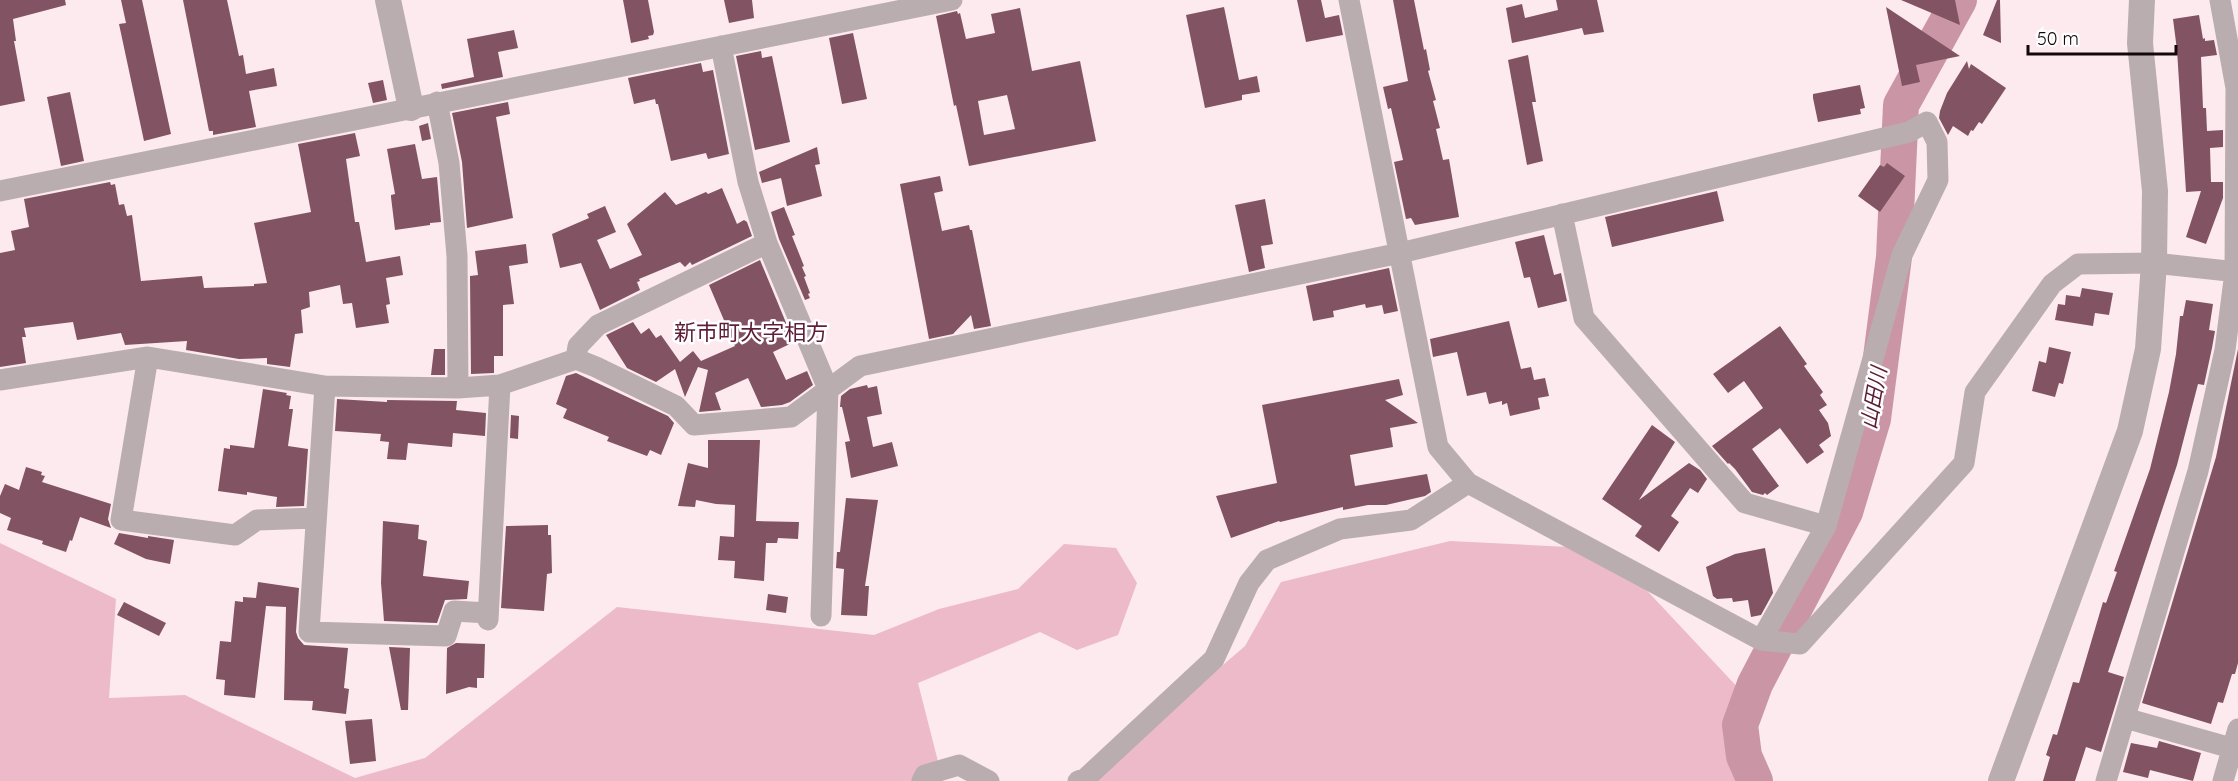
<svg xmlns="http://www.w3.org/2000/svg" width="2238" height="781" viewBox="0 0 2238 781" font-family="Quicksand,'Noto Sans JP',sans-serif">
	<rect width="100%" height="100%" fill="#fdeaef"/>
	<path fill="#edbaca" d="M1450,541l158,8 134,143 13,89h-667l157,-135 36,-64z
		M0,543l116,56 -7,99 76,-3 170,83 70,-20 192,-151 257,28 65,-26 79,-20 46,-45 52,4 21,35 -19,52 -41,15 -37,-18 -122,51 25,98h-943z"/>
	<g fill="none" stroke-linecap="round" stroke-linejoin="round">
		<path stroke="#ca96a6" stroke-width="36" d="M1755,781l-11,-25 -4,-31 15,-41 90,-172 28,-93 21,-162 7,-152 58,-105"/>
	</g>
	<path fill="#825362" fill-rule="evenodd" d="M0,0h65l1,5 -53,14 3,22h-2l11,60 -25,5z
		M121,0h21l29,134 -27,7 -25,-117 7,-1z
		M183,0h44l12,56 4,-1 3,19 28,-6 3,18 -28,5 7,36 -43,8v-4h-4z
		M623,0h25l6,32 -1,3 -5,1 1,3 -18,4z
		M724,0h28l2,18 -25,5z
		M1297,0h24l4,18 14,-3 4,20 -37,7z
		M1393,0h21l10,50 2,-1 4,21 -2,1 8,29 -3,1 7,27 -4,1 7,31 6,-1 10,58 -44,8 -4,-7 -5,1 -12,-57 9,-2 -12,-52 -3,1 -5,-22 25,-6z
		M1556,0h41l7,32 -20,3 -2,-7 -70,15 -6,-35 16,-4 3,14 33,-8z
		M1901,0h54l5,25z
		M1997,0h3l1,43 -18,-8z
		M1224,7l15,73 18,-4 3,16 -18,3v5l-37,8 -19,-93z
		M1886,7l74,49 -44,9 4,17 -18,4z
		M1020,8l12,63 48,-10 16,80 -127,25 -13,-61 -2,1 -18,-90 21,-5 1,3 2,-1 6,26 29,-6 -4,-19zM1007,95l8,34 -31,6 -6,-34z
		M2199,15l4,24 2,-1v3l9,-1 3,15 -16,2 2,51h3l1,23 16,-1v17l-13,1 1,34h12v16l-17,46 -20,-7 15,-46 -15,1 -9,-142 -4,-31z
		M514,30l4,18 -20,4 5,25 -61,12 -1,-5 33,-7 -7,-38z
		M853,33l14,66 -25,5 -13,-66z
		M761,51l1,7 10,-2 18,86 -35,8 -19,-94z
		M1528,55l8,47h-4l11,59 -16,4 -19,-105z
		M1967,61l2,8 2,-5 35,24 -24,36 -3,-2 -6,9 -2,-1 -3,6 -15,-10 -5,9 -9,-17 1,-7 7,-18z
		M701,63l2,9 10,-2 16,84 -21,5 -2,-6 -35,8 -13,-57h-2l-1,-5 -21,5 -6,-26z
		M383,80l4,20 -14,3 -5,-20z
		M1860,85l5,23 -5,1 1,5 -43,8 -5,-24v-4z
		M70,92l14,69 -23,5 -14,-69z
		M508,102l2,12 -14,3 17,101 -46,10 -5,-66 -10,-49z
		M428,123l3,16 -9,2 -3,-15z
		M355,133l5,23 -14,3 9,63h4l7,40 34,-6 3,19 -17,3 4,26 -4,1 3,18 -33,5 -4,-25 -9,1 -3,-19 -31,7 1,15 -9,3 2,23 -8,1 -5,33 -23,-3v-6l-28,1 -53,-9 1,-9 -62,4 -4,-12 -44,7 -4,-18 -49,6 2,9h-4l4,26 -26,4v-114l15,-3 -4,-19 18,-4 -5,-28 86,-17 1,3 4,-1 4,21 5,-1 3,12 5,-1 9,66 61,-5 2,12 50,-2v-2l13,-1 -13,-60 57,-11 -13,-68z
		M415,144l7,35 15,-2 4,45 -11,1v2l-35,5 -4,-33v-2l4,-1 -8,-45z
		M817,147l3,17 -5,1 7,31 -35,10 -6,-28 -19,5 -3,-11z
		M1887,163l18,13 -25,36 -22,-16 22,-31 4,2z
		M940,176l3,15 -9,2 8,38 27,-6 1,5h2l19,96 -17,3 -3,-14 -18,19 -24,5 -29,-155z
		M722,188l15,36 7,-4 3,2 5,14 -60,29 -2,-3 -5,5 -5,-5 -41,17 1,2 -3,1 3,8 -40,20 -19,-47 -21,5 -8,-34 37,-16 -2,-4 18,-8 11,26 -19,8 13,29 32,-14 -15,-31 38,-32 11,13 30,-13 2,2z
		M1717,191l7,30 -112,26 -7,-30z
		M1265,199l8,45 -12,2 4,22 -16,4 -14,-67z
		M784,207l11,28 -3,1 12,30 -2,1 4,9 -2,1 6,16 -2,1 2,4 -5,2 -26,-61 -8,-27z
		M1544,235l10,40 7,-2 6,28 -29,7 -8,-31 -6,1 -9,-36z
		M526,244l2,19 -19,3 5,38 -11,1v51h-9v17l-23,1 -1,-98 8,-1 -3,-24z
		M760,260l34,82 -21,10 13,28 21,-9 6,14 -23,17 -8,3 -21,2 -13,-29 -33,15 6,17 -22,2 9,-42 -10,-3 -13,30 -10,-28 -19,13 -29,-14 -21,-33 27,-13 8,12 8,-6 7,10 5,-3 19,27 13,-11 8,10 34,-15 -26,-61z
		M1389,268l9,43 -14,3 -2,-9 -16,3 -1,-4 -32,7 1,6 -21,4 -7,-35z
		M2082,288l31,5 -4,22 -14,-2 -2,13 -38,-6 3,-16 7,1 1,-10 14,2z
		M2186,300l27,4 -4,26 6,1 -3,17 -8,37 -6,-1 -21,81 -69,207 16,5 -23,75 -15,-5 -11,34h-32l7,-24 -4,-2 7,-21 4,1 16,-53 6,1 24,-81 3,1 11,-31 -3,-1 36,-102 19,-77 7,-38 4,-38h3z
		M1509,321l12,48 10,-2 3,13 11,-2 4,18 -11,2 2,11 -30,7 -3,-13 -5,2v-4l-13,3 -3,-12 -19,4 -10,-44 -24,5 -3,-18z
		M1780,326l27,38 -3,2 19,26 -3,3 7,10 -8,5 9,13 3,13 -12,9 5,7 -17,12 -27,-36 -28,21 27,37 -12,9 -2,-2 -2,2 -11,-3 -17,-23 -6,-6 -1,1 -16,-18 51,-38 -19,-27 -16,12 -15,-19z
		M2049,347l22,5 -8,32 -4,-1 -4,14 -23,-6 7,-30 7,2z
		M434,349h11v26h-14z
		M2238,349v314l-3,11h-3l-9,29 -5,-1 -7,22 -69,-21 74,-246z
		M576,373l92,43 6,7 -13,32 -11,-5 -3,6 -40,-15 2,-4 -46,-19 4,-9 -11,-5 10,-28z
		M1399,379l4,16 -18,5 33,23 -28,5 3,19 -43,8 5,31 72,-12 4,18 -6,4 -39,9h-18l-25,5v-3l-63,15 -1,-1 -48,17 -15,-42 61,-13 -15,-78z
		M867,385l1,3 9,-2 5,28 -15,3 6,30 19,-5 6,24 -47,12 -6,-36 5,-1 -8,-34h-2l1,-11 9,-7z
		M263,389l24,4 -1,2 5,1 -2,13h4l-5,37 20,3 -4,57 -28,1 1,-10 -30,-5v3l-29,-4 6,-43 6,1v-4l24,3z
		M337,399l50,3v-2l70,1 -1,9 30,3 -1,23 -32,-3 -1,14 -44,-4 -2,17 -19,-1 2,-17 -9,-1 1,-7 -46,-3z
		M511,415l8,1 -1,23 -8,-1z
		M1652,425l23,17 -36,58 50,-37 11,7 7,9 -9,14 -8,-5 -19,28 8,6 -20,30 -24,-16 7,-10 -40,-27z
		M708,440h52l-4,81 43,1 -1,17 -20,-1 -1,5h-11l-2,38 -30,-3 1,-17 -17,-1 2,-24 14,1 1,-32 -19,-1 -20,-4 -1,7 -17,-1 10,-43 20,5z
		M26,467l16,5 -1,3 4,1 -3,6 69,22 -3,15 3,9 -31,-11 -8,24 -2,-1 -4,12 -24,-8 1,-3 -36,-11 4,-12 -11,-5v-17l5,-12 14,6z
		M846,498l32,2 -13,86h4l-2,30 -26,-1 3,-46 -8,-1 1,-16h3z
		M383,521l36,4 -1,14 9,2 -4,35 46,5 -2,18 -22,1 -8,23 -53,-2 -3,-38z
		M548,525v10h3l1,38 -5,1 -3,37 -43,-3 5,-82z
		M119,533l29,5v-2l26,4 -4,24 -24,-5 -32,-15z
		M1765,548l8,45 -12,22 -10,2 -3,-17 -15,2 -1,-4 -15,1 -4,-3 -7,-29 29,-13z
		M258,582l41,6 -3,44 2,6 6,7 44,3 -4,40 5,1 -3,25 -34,-4 1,-9 -29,-1 2,-93 -20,-1 -11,92 -31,-3 1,-15 -9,-1 4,-38 11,1 4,-41 8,1v-5l13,1z
		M768,594l20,3 -2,16 -20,-3z
		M124,602l42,21 -7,13 -42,-21z
		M456,643l29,1 -1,34h-7v10l-8,-1 -23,7 1,-46z
		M389,647l21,1 -2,62h-7z
		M372,719l4,42 -26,3 -5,-43z
		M2159,741l42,12 -8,28 -43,-11 -2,8 -25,-6 8,-29 26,5z"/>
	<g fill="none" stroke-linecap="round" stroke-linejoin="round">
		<path stroke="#baadb0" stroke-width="21" d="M1349,0l89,447 30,36 293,157 39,4 164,-181 11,-71 77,-108 26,-20 76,-1 84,9
			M721,46l27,136 19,61 61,146 -7,227
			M437,102l12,61 8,93 1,132
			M0,191l952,-191
			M1562,214l22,104 161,185 81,23
			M148,357l-27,163 114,15 22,-15 59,-2
			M576,359l2,-13 20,-21 169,-82
			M0,380l148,-23 177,29 133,2 42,-3 76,-26 20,8 80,39 18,19 97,-8 69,-51 540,-113 509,-121 18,-10 10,20 1,38 -36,75 -76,271 -65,114
			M325,386l-16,246 137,4 8,-25 34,2
			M488,620l12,-235
			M2125,718l113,32
			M922,781l3,-6 34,-10 30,16
			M1078,781l8,-3 128,-119 35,-76 18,-23 73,-31 71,-9 57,-37
			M2106,781l92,-310 27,-121 10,-78 1,-184 -16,-88
			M2223,781l15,-52"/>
		<path stroke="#baadb0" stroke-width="26" d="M388,0l23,108
			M2001,781l129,-350 18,-82 6,-86 1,-72 -15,-148 2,-43"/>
	</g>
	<g text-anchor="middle" stroke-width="5" stroke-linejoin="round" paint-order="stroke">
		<g font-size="21" font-style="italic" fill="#5c1d36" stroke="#fff">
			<text transform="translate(1874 398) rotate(-80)" y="7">山田川</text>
		</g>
		<g font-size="22" fill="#601d38" stroke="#fff">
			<text x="751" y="340">新市町大字相方</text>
		</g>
	</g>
	<path d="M2028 45v9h148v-9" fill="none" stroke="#13090c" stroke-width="3"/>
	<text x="2037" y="45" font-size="18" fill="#13090c" stroke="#ffffff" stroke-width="4.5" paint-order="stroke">50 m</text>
</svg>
